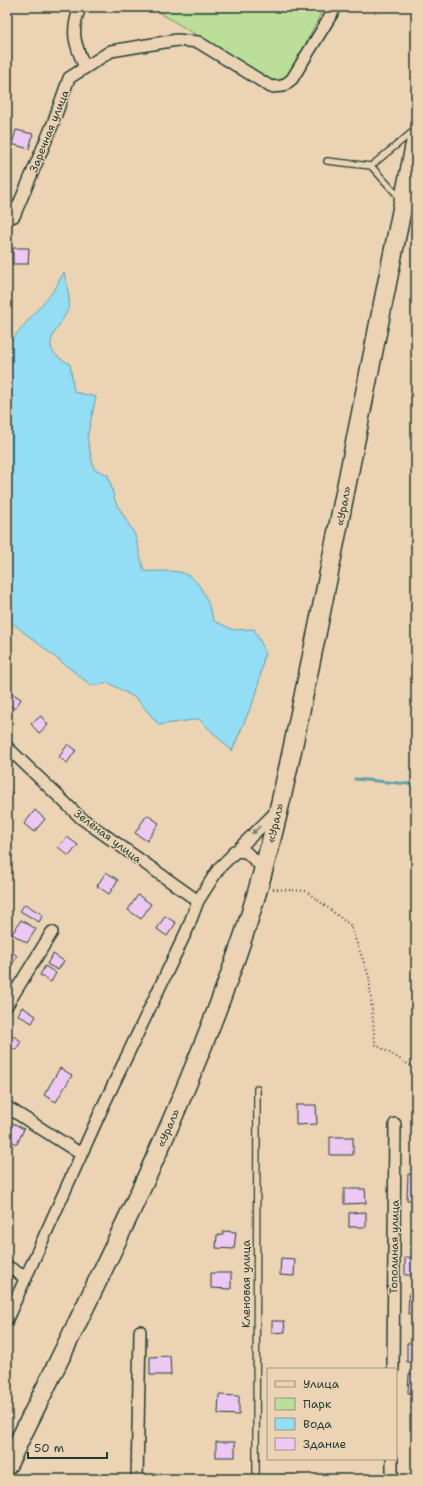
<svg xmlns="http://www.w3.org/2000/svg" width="423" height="1486" viewBox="0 0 423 1486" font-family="'Shantell Sans',sans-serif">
	<rect width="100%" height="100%" fill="#ecd3b4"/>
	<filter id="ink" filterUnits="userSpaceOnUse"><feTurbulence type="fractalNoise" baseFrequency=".025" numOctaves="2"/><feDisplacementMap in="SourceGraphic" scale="8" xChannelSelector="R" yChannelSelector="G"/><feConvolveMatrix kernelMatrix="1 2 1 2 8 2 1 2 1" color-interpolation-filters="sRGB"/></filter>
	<g filter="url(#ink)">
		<path fill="#bbde98" stroke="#6d8e66" d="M150,7h174l-32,64 -9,9h-12z"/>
		<path fill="#93def4" stroke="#659ea7" d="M64,272c1,7 7,28 5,34 -8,25 -37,40 1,58l4,28 22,5 -9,41 7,31 14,6 7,26 20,34 9,36c11,1 24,-1 35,1 23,5 29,31 35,49l20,9 20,-1 11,22 -8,41 -25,59 -33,-32 -40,6 -22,-26 -28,-16 -17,3 -85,-67v-274l48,-56z"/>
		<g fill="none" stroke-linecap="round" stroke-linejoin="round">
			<path stroke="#659ea7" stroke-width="3" d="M355,779l54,5 7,3"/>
		</g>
		<path fill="#edc8f3" stroke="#1f3d34" d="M16,130l17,4 -4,15 -17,-5z
			M13,248h16l-1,16h-15z
			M13,694l8,5 -6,10 -8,-6z
			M41,716l7,9 -9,8 -8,-9z
			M68,744l8,6 -9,13 -8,-6z
			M7,789l6,5 -6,7z
			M35,810l10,9 -11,13 -10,-8z
			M147,815l12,8 -12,18 -12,-8z
			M67,837l11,8 -9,11 -11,-9z
			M106,872l12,8 -9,14 -12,-8z
			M138,895l13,9 -10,15 -13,-9z
			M25,904l18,11 -4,7 -19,-11z
			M165,916l11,7 -9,13 -10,-7z
			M21,920l15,9 -9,14 -15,-9z
			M7,949l10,7 -9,16 -1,-1z
			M53,954l11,7 -6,9 -11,-6z
			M45,966l11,7 -5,9 -11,-7z
			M22,1007l14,9 -4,7 -14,-8z
			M7,1032l14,9 -5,9 -9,-5z
			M60,1068l12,7 -16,27 -12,-7z
			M296,1105h20l1,19 -21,1z
			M7,1120l17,9 -7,15 -10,-5z
			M330,1137h23v18h-23z
			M408,1174l8,1v25h-9z
			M344,1189h21l1,14 -22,1z
			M366,1212v15h-17v-14z
			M223,1231l13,1 -2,17 -18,-1 1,-13h6z
			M405,1257l11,1v17h-11z
			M281,1258l14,1 -1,17 -14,-1z
			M211,1273h20v16l-20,-1z
			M409,1293h7v21h-8z
			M272,1321h12l1,11 -13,1z
			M407,1343h9v19h-9z
			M170,1356l1,19h-21v-18z
			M409,1374h7v19h-8z
			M219,1395l20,1v19l-21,-1z
			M416,1414v16h-6v-15z
			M216,1442h19v15h-19z
			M281,1476h18v3h-18z"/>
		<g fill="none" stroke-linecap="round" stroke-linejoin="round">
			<g stroke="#1f3d34" stroke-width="8">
				<path id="service" d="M327,161l44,5
					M401,199l-30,-33 45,-37
					M256,1479l1,-390"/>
			</g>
			<g stroke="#1f3d34" stroke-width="14">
				<path id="minor" d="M80,7c-10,26 -5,37 5,61
					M7,219l7,-3 38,-90 17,-48 42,-27 66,-11 21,2 73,45 12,-1 9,-7 44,-72
					M7,747l74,71 117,83
					M234,851l12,1 17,16
					M7,1005l45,-73
					M7,1107l74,47
					M7,1266l19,12
					M7,1319l98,-217 82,-172 11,-29 21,-33 59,-58
					M393,1369l2,-245
					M137,1479l3,-148
					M392,1479v-20"/>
			</g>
			<g stroke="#1f3d34" stroke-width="21">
				<path id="trunk" d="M7,1466c85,-174 175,-347 237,-532 33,-99 52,-204 74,-307 34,-162 66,-325 98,-488"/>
			</g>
			<path stroke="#1f3d34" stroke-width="2" stroke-dasharray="1 3" stroke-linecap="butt" d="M273,889l33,2 44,34 19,51 6,68 41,25"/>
			<use href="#service" stroke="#ecd3b4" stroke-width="5.5"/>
			<use href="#minor" stroke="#ecd3b4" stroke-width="11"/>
			<use href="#trunk" stroke="#ecd3b4" stroke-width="18"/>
		</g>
		<defs><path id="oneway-solid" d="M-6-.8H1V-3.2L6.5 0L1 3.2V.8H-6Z"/></defs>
		<use fill="#7b806e" href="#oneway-solid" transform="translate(256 830) rotate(137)"/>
	</g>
	<g text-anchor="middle" stroke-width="3" stroke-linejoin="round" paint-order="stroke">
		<g font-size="11" fill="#1f3d34" stroke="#ecd3b4">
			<text transform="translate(49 131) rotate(-68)" y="4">Заречная улица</text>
			<text transform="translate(343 506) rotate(-79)" y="4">«Урал»</text>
			<text transform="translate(275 823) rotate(-76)" y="4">«Урал»</text>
			<text transform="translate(108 836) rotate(37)" y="4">Зелёная улица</text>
			<text transform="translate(168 1128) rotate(-66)" y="4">«Урал»</text>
			<text transform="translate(394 1247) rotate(-89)" y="4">Тополиная улица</text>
			<text transform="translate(246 1284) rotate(-90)" y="4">Кленовая улица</text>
		</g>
	</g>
	<rect width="423" height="1486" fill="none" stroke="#ecd3b4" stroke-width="24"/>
	<rect x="12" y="12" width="399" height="1462" fill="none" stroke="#1f3d34" stroke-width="1.5" filter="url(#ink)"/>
	<rect x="267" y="1368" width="130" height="92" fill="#ecd3b4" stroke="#9a9781"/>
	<rect x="275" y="1381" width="20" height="6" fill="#ecd3b4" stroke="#9a9781"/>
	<text x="303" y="1388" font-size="12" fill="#1f3d34">Улица</text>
	<rect x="275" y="1398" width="20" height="12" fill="#bbde98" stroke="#9a9781"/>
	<text x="303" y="1408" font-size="12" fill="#1f3d34">Парк</text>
	<rect x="275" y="1418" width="20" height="12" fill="#93def4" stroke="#9a9781"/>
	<text x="303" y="1428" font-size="12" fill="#1f3d34">Вода</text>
	<rect x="275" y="1438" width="20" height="12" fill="#edc8f3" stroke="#9a9781"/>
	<text x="303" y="1448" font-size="12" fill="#1f3d34">Здание</text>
	<path d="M28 1452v6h79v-6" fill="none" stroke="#1f3d34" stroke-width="2"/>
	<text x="34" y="1452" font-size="12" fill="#1f3d34" stroke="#ecd3b4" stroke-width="3" paint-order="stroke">50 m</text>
</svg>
